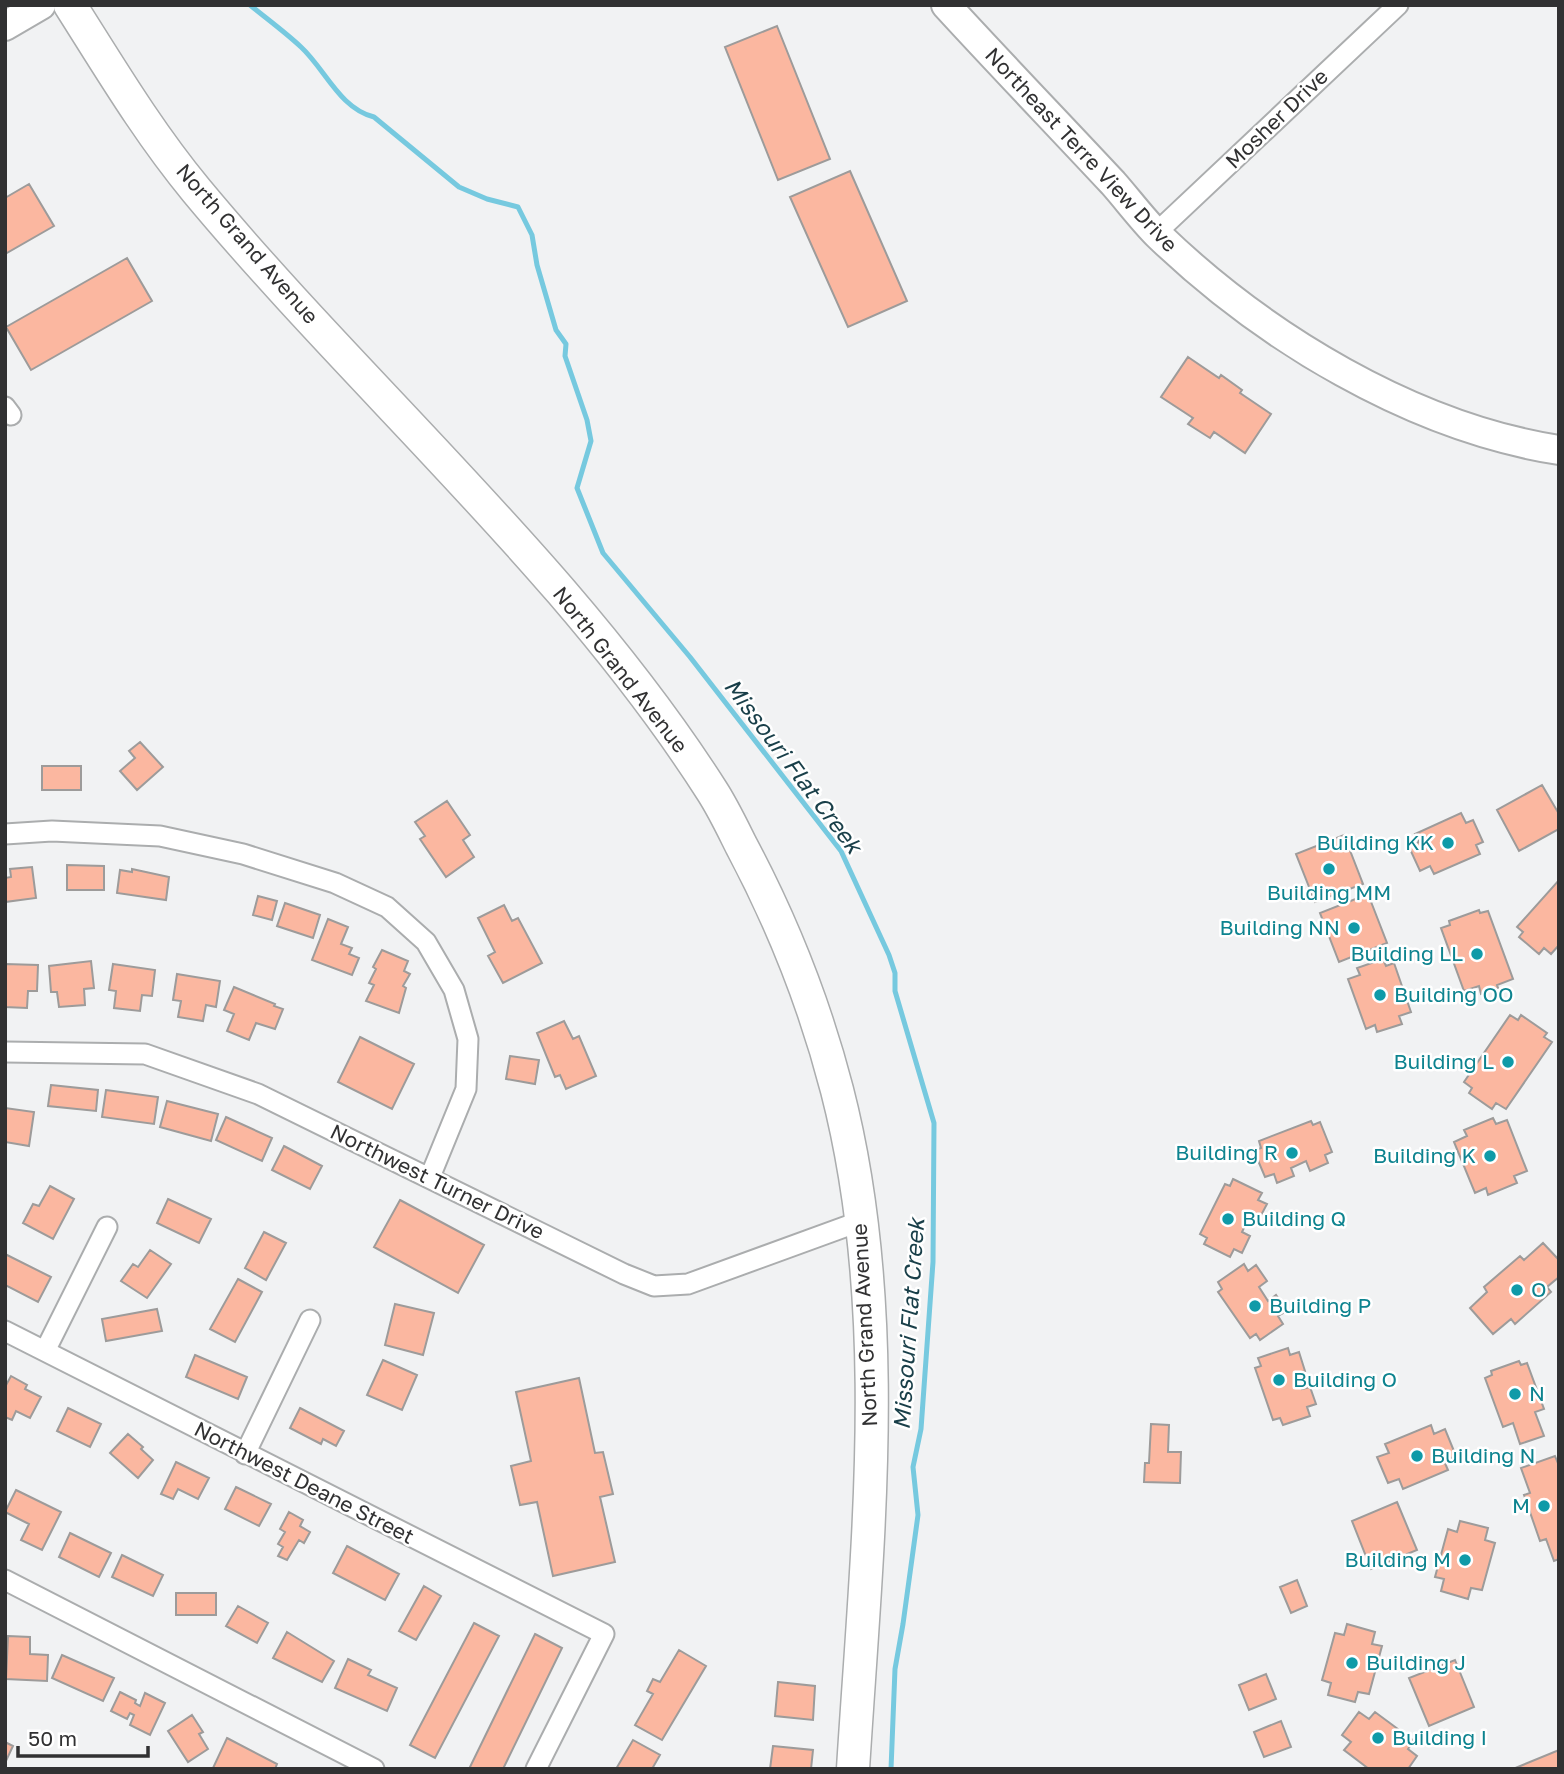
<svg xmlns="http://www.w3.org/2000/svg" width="1564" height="1774" viewBox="0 0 1564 1774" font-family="'Golos Text',sans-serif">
	<rect width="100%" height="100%" fill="#f1f2f3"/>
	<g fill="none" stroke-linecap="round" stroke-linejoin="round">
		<path stroke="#76c9df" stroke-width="5" d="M250,5c17,14 35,27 51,42 24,22 39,62 73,70l85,70 28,12 31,8 14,28 5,30 19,65 10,14 -1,12 22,64 4,21 -14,47 26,65 87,104 151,194 48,104 6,18v18l39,132 -1,139 -12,167 -8,38 5,48 -15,109 -8,45 -4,100"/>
	</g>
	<path fill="#fbb7a0" stroke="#9d9b9a" stroke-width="2" d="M777,26l53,133 -52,21 -53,-133z
		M850,171l57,130 -59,26 -58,-130z
		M29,184l25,42 -49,28v-56z
		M127,258l25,43 -121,69 -25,-43z
		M1188,357l31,21 2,-3 21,15 -2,3 31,21 -26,39 -31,-21 -4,6 -22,-14 5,-6 -32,-21z
		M140,742l23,25 -26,23 -17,-19 15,-13 -6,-7z
		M42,766h39v24h-39z
		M1542,785l17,29v15l-40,22 -22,-41z
		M447,801l23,34 -7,5 11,17 -28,20 -26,-38 5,-3 -10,-14z
		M1461,813l5,10 7,-3 10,22 -7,3 4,9 -46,20 -4,-8 -10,5 -11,-24 10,-5 -4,-8z
		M1344,835l19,49 -48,18 -19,-48z
		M67,865l37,1v24h-37z
		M32,867l4,31 -31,4v-24l6,-1 -1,-8z
		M132,869l37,8 -3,23 -49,-7 3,-23 12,2z
		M1559,880v65l-8,9 -7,-6 -5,6 -20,-17 4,-5 -6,-5z
		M1368,894l19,49 -48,19 -19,-49z
		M258,896l19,5 -5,19 -19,-5z
		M285,903l35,12 -7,23 -36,-12z
		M504,905l8,16 6,-3 24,45 -39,20 -15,-27 7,-4 -17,-34z
		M1479,910l1,3 8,-2 25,68 -16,6 1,3 -17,6 -2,-8 -15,5 -23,-63 9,-3 -1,-4z
		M328,919l20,8 -7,17 11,4 -3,6 10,4 -7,17 -40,-15z
		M382,950l26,11 -4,10 6,3 -7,12 3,2 -7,25 -33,-12 8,-16 -5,-2 7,-14 -3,-2z
		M1383,959l3,7 8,-3 17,49 -12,4 3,8 -25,8 -2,-7 -9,4 -18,-50 12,-4 -3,-7z
		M91,961l3,27 -10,1 1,16 -26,2 -2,-15h-6l-2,-26z
		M5,964l33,1 -1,26h-9l-1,17 -22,-1z
		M113,964l42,6 -3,26 -10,-1 -2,16 -26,-3 2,-17 -7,-1z
		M177,974l43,7 -4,26 -10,-2 -3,16 -25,-4 3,-16 -8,-1z
		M234,987l41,17 -1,2 9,3 -8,20 -19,-6 -7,17 -22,-9 7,-17 -10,-4z
		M1510,1015l8,5 3,-5 26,18 -3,4 8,5 -46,67 -10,-6 -4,6 -23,-16 3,-5 -8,-6z
		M564,1021l9,18 6,-3 17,40 -30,13 -6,-14 -5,2 -18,-44z
		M360,1037l54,27 -22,45 -54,-27z
		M510,1056l29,4 -4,24 -29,-5z
		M51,1085l47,5 -2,21 -48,-5z
		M106,1090l52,7 -4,27 -52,-7z
		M167,1101l51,13 -7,27 -51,-14z
		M5,1108l29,4 -5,34 -24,-4z
		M226,1117l46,21 -10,23 -46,-21z
		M1493,1118l3,6 11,-4 20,51 -13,5 3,7 -29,12 -2,-7 -11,5 -21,-51 13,-6 -3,-6z
		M1311,1121l2,4 7,-3 12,30 -7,3 3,8 -18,8 -4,-10 -15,7 3,8 -17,7 -3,-9 -9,3 -11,-26 7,-3 -2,-7z
		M284,1146l38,20 -12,23 -38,-19z
		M1233,1179l29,14 -4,7 9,4 -9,17 -9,-4 -7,15 8,4 -8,17 -8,-4 -4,8 -26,-13 3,-6 -7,-4 25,-50 5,2z
		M50,1186l24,13 -21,40 -30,-16 10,-19 6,2z
		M168,1199l43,20 -12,24 -42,-20z
		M400,1200l84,45 -26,48 -84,-46z
		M264,1232l22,11 -20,37 -21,-12z
		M1543,1243l16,17v17l-12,10 4,5 -36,32 -4,-5 -18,15 -23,-26 17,-16 -3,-5 36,-31 4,4z
		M150,1250l21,14 -24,34 -26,-17 12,-17 5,3z
		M5,1254l46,23 -13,25 -33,-17z
		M1244,1264l4,7 8,-6 11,16 -8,6 9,14 8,-6 11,16 -9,5 5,8 -23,16 -4,-6 -6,4 -32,-46 4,-3 -4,-7z
		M238,1279l24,13 -27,50 -25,-13z
		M395,1304l39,9 -11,42 -38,-10z
		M157,1309l5,22 -56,10 -4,-22z
		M1288,1348l2,7 9,-3 6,19 -9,3 6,15 8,-2 6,17 -9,3 3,9 -27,9 -3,-7 -7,2 -18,-52 6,-2 -3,-8z
		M195,1355l52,22 -9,22 -52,-22z
		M383,1360l34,15 -15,35 -35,-15z
		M1519,1361l2,4 6,-2 17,46 -9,3 9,24 -24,8 -7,-21 -10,4 -18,-49 7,-3 -1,-4z
		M11,1376l16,9 -2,4 16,8 -11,21 -14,-7 -4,9 -7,-3v-30z
		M579,1378l16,75 8,-1 10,42 -13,3 15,65 -62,14 -16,-74 -17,3 -9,-39 20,-5 -15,-69z
		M68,1408l33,16 -11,23 -33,-16z
		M300,1408l44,23 -8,15 -13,-7 -2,5 -31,-16z
		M1151,1424l18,1 -1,27h13l-1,31 -36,-1 1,-19h4z
		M1431,1425l3,9 11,-5 11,27 -12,5 4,9 -45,19 -4,-10 -11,4 -11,-26 12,-4 -4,-9z
		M128,1434l15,13 -2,2 12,11 -15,18 -28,-25z
		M1555,1456l4,10v93l-5,2 -8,-22 -6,2 -16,-46 6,-2 -9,-25z
		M176,1462l33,16 -11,21 -20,-10 -5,10 -12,-5z
		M236,1487l35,17 -12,22 -34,-17z
		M16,1490l45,22 -19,38 -21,-10 8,-16 -24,-12z
		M1397,1502l20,48 -46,19 -19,-48z
		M289,1512l14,8 -3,6 10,6 -6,11 -5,-3 -12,20 -9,-4 5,-9 -5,-3 7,-12 -5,-3z
		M1460,1521l28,7 -3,12 10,3 -13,47 -11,-2 -3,11 -27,-8 3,-12 -9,-2 13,-48 9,3z
		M70,1533l41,20 -12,24 -40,-20z
		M347,1546l52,28 -14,26 -52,-27z
		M122,1555l41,20 -10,21 -41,-19z
		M1297,1580l10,26 -16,7 -11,-26z
		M424,1586l17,10 -25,44 -17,-9z
		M176,1593h40v22h-40z
		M238,1606l30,17 -11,20 -31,-17z
		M474,1623l25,13 -64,122 -25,-13z
		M1347,1624l28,8 -3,12 10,2 -13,48 -11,-2 -3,10 -27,-7 3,-12 -9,-3 13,-47 9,2z
		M287,1632l47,29 -12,21 -49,-24z
		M535,1634l27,14 -59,121h-34z
		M8,1636l22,1v17l18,1 -1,26 -41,-2z
		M679,1650l27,16 -44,74 -27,-15 18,-31 -6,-3 6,-12 7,3z
		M62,1655l52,23 -11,23 -51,-23z
		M348,1659l23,11 -3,5 29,13 -10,23 -52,-23z
		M1455,1660l19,47 -45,19 -20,-48z
		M1266,1674l10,25 -27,11 -10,-25z
		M778,1682l37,4 -2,34 -38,-4z
		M120,1692l16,8 -1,3 5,3 5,-13 20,10 -15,32 -20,-10 4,-10 -4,-2 -3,6 -16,-8z
		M1359,1712l10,7 6,-7 39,29 -6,8 9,7 -9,13h-39l-25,-19 7,-8 -9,-7z
		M192,1715l11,17 -4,2 9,15 -20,13 -20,-31z
		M1281,1721l10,26 -27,10 -10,-25z
		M227,1738l50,26 -2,5 -62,-1z
		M633,1740l27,15 -8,14h-36z
		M5,1742l8,4 -8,17z
		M773,1746l40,4 -2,19h-41z
		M1559,1750v19h-46z"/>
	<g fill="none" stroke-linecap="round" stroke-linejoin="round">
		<g stroke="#abadae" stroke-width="23">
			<path id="street" d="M1156,233l242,-228
				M5,407l6,8
				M5,834l47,-3 108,5 83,18 92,29 52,24 39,35 28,48 14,49 -2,50 -36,88
				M5,1052l140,2 113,40 366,180 30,12 34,-2 173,-63
				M5,1331l599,303 -68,135
				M45,1351l62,-124
				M245,1454l65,-134
				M5,1580l369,189"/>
		</g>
		<g stroke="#abadae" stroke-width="32">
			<path id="secondary" d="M946,5c55,60 111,118 167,178 15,17 29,36 45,52 106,102 254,192 401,215
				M5,26l36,-21"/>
		</g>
		<g stroke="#abadae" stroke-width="35">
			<path id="primary" d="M70,5c40,63 78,127 126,185 167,201 375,380 516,601 11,17 20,36 29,54 41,77 74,160 96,245 57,221 30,454 16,679"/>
		</g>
		<use href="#street" stroke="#fff" stroke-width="19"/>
		<use href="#secondary" stroke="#fff" stroke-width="28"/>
		<use href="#primary" stroke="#fff" stroke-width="32"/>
	</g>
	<g fill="#0f9aa8" stroke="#fff" stroke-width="2.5">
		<circle cx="1448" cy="843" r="7"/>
		<circle cx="1329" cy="869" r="7"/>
		<circle cx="1354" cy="928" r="7"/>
		<circle cx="1477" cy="954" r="7"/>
		<circle cx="1380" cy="995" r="7"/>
		<circle cx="1508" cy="1062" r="7"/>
		<circle cx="1292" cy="1153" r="7"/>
		<circle cx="1490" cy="1156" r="7"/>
		<circle cx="1228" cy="1219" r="7"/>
		<circle cx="1517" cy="1290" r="7"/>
		<circle cx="1255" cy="1306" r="7"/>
		<circle cx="1279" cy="1380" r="7"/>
		<circle cx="1515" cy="1394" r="7"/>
		<circle cx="1417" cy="1456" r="7"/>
		<circle cx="1544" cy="1506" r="7"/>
		<circle cx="1465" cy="1560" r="7"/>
		<circle cx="1352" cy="1663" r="7"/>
		<circle cx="1378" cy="1738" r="7"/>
	</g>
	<g text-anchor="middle" stroke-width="5" stroke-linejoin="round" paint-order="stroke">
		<g font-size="21" fill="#313132" stroke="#fff">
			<text transform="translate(1277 119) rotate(-44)" y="7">Mosher Drive</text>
			<text transform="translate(1081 150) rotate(47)" y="7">Northeast Terre View Drive</text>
			<text transform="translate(247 244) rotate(49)" y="7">North Grand Avenue</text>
			<text transform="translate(620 670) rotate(52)" y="7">North Grand Avenue</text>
			<text transform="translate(437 1182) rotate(26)" y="7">Northwest Turner Drive</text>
			<text transform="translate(865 1325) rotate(-93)" y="7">North Grand Avenue</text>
			<text transform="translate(304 1483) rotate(27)" y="7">Northwest Deane Street</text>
		</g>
		<g font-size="21" fill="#0d838f" stroke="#fff" text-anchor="start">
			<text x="1434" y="850" text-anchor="end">Building KK</text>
			<text x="1329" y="900" text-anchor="middle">Building MM</text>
			<text x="1340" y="935" text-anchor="end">Building NN</text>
			<text x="1463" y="961" text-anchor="end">Building LL</text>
			<text x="1394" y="1002">Building OO</text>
			<text x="1494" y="1069" text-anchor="end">Building L</text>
			<text x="1278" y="1160" text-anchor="end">Building R</text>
			<text x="1476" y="1163" text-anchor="end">Building K</text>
			<text x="1242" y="1226">Building Q</text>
			<text x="1531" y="1297">O</text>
			<text x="1269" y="1313">Building P</text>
			<text x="1293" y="1387">Building O</text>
			<text x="1529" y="1401">N</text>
			<text x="1431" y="1463">Building N</text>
			<text x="1530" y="1513" text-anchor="end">M</text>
			<text x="1451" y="1567" text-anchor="end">Building M</text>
			<text x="1366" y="1670">Building J</text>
			<text x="1392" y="1745">Building I</text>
		</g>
		<g font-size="23" font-style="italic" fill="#193f49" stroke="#fff">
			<text transform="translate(793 766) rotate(53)" y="8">Missouri Flat Creek</text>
			<text transform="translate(909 1324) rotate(-86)" y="8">Missouri Flat Creek</text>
		</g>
	</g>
	<rect width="1564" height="1774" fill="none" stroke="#313132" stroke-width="14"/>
	<path d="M18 1746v10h130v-10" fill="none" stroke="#313132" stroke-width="3.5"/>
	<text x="28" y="1746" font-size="21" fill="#313132" stroke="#ffffff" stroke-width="5" paint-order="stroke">50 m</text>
</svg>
